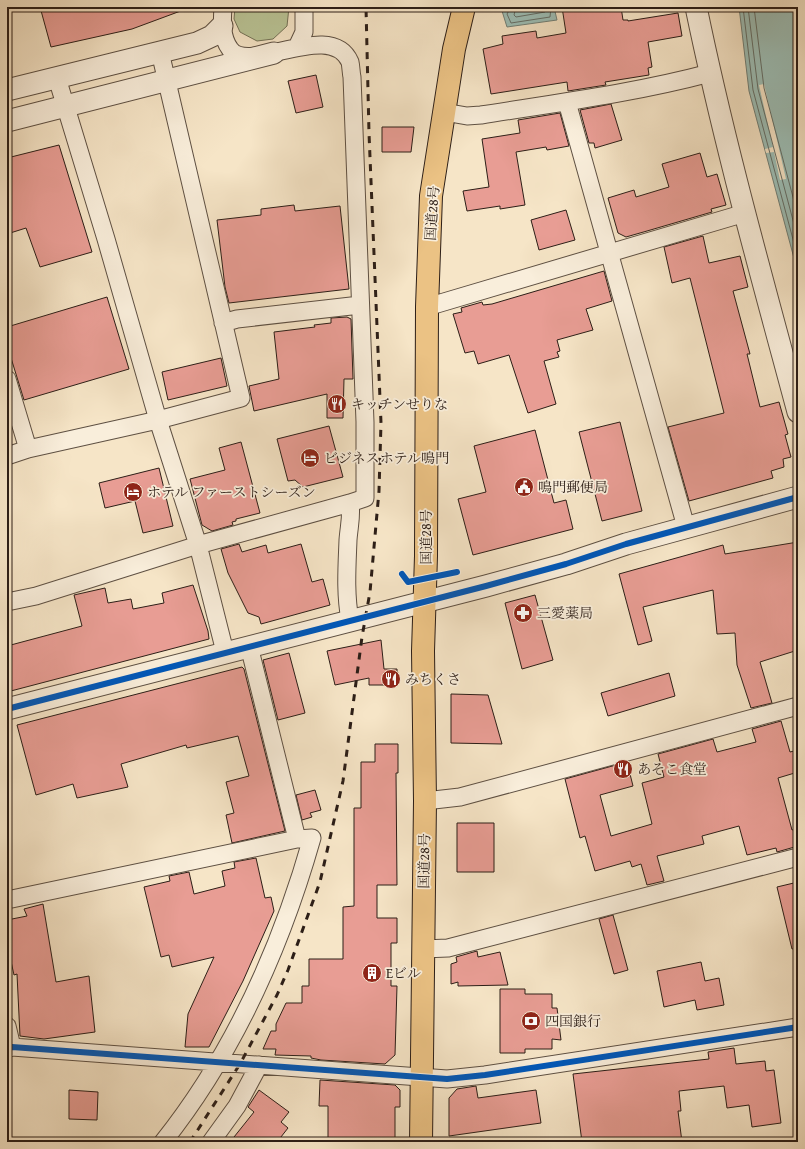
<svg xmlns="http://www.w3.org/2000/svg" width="805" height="1149" viewBox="0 0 805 1149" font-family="'Gentium Book Plus','Noto Serif JP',serif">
	<rect width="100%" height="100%" fill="#f6e5c7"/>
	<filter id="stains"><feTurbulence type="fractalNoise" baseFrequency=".005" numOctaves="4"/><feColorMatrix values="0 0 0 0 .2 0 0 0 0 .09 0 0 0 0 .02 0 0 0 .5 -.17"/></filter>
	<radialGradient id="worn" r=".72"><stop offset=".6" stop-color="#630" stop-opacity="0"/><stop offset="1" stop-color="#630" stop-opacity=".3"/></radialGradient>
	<path fill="#bac597" stroke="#737257" d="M235,7h54l-2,19 -14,13 -16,2 -17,-9 -6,-13z"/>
	<path fill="#9dbfb7" stroke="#707f77" d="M511,7h43l3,13 -50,7 -5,-16z
		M739,7h59v266l-49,-182z"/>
	<path fill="#f6e5c7" d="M764,84l22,95 -6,1 -6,-28 -8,1 -1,-4 8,-2 -14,-62z"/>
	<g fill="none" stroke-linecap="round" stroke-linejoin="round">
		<path stroke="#646e67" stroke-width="1" d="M511,7l-4,7 4,9 39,-6 1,-10
			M516,7l-2,8 2,2 29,-5 1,-5
			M743,7l10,83 45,168
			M748,7l10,82 40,150
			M754,7l10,81 34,128"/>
	</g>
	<path fill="#e89d94" stroke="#2c1e17" d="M40,7h146v2l-54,20 -81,18z
		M562,7h59l2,13h5v1l50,-8 4,23 -34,6 4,25 -4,1 1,7 -44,7 1,3 -38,6 -1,-9 -76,12 -8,-45 20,-5 -1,-8 34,-5 1,7 29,-5z
		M316,75l7,32 -27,6 -8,-32z
		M611,104l11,36 -27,8 -1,-5h-5l-9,-33z
		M560,113l9,33 -22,4 -1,-3 -30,5 9,53 -25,4v-3l-33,5 -4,-20 26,-4 -7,-48 38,-6 -2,-13z
		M382,127h32l-3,25h-29z
		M59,145l33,107 -52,15 -14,-39 -19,6v-76z
		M700,153l7,24 10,-3 9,31 -15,4 1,3 -65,19 -21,6 -8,-4 -10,-35 26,-8 2,7 33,-10 -7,-23z
		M294,205l1,6 45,-5 9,83 -120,14 -4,-16 -8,-67 44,-5v-6z
		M566,210l9,30 -36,10 -8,-30z
		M703,236l6,27 31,-7 8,31 -15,4 17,63h-3l13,53 19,-5 9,32 -3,1 6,22 -8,2 1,8 -13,4 2,7 -84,23 -21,-74 56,-14 -34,-135 -18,5 -8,-36z
		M604,271l8,30 -26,8 7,21 -36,10 3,11 -3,1 2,5 -15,4 12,43 -28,9 -19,-58 -31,9 -4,-13 -9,2 -12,-39 9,-2 -1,-4 21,-6 1,3 9,-1z
		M107,297l22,72 -105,31 -17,-55v-18z
		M347,317l4,2 2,60h-9l-1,39h-16v-24l-73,17 -5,-25 30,-7 -5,-47 41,-5 -1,-2 17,-2v-5z
		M221,358l6,28 -59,14 -6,-28z
		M620,422l22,89 -40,10 -23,-89z
		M329,426l14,51 -40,10 -8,-7 -7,1 -11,-42z
		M535,430l19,73 12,-3 7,29 -100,26 -15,-56 28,-7 -12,-46z
		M241,442l19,71 -24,6v2l-4,1 1,3 -21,6 -10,-6 -12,-46 35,-9 -6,-22z
		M159,468l14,58 -30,7 -8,-32 -30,7 -6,-25z
		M798,542v108l-38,12 12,41 -21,5 -14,-43 -2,-32 -18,1 -4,-44 -70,17 9,34 -14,4 -19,-71 104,-29 2,9z
		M239,544l3,8 24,-7 2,8 33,-9 11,38 11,-3 7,26 -69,19 -2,-7 -11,-4 -20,-40 -7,-24z
		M193,585l15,46 1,8 -202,53v-46l75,-20 -8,-31 31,-7 3,15 23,-4 2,10 31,-6 -2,-10z
		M535,595l18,65 -31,9 -17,-66z
		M381,640l3,29h13v16h-28v-7l-34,7 -8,-34z
		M289,653l16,60 -27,7 -15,-60z
		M242,667l2,2 41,162 -53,12 -6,-28 8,-2 -8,-31 23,-6 -11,-40 -51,12 -1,-3 -65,19 7,23 -51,11 -4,-14 -37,11 -19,-70z
		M669,673l6,23 -67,20 -7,-23z
		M451,694l37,1 14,49 -51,-1z
		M781,721l9,31 8,-2v22l-20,6 14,52 3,-1 3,17 -21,6 -1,-4 -29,7 -8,-29 -37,10 2,8 -47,12 7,25 -17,4 -6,-21 -9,3 -2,-6 -35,10 -10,-35 -5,2 -15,-59 62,-17 6,24 -33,9 11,41 41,-12 -10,-41 22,-6 -6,-23 55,-15 4,13 39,-10 -4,-13z
		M375,744h23v29h-2l1,112h-20v33h20v25h-6v43h6l-2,69 -10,9 -64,-4 -10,-2v-2l-36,-1 1,-6h-13l8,-18h5v-7l10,-21h16v-17h7v-27h34v-52l11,-1v-98h7v-46h14z
		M315,790l6,20 -11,3 2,4 -10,3 -6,-25z
		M457,823h37v49h-37z
		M256,858l9,40 6,-1 3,14 -31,70 -34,66h-24l3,-33 26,-57 -42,10 -3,-12 -8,2 -17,-70 26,-6 -1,-5 20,-4 5,22 31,-8 -3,-15 13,-3 -1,-6z
		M798,882v66l-6,1 -15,-62z
		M43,904l13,78 33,-6 6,56 -51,7 -24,-3 -3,-62 -3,1 -7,-32v-23l20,-4 -3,-7z
		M613,915l15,55 -14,4 -15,-55z
		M477,951l1,6 22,-5 8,33 -50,1v-4l-7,2v-20l6,-2 -1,-5z
		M701,962l4,19 14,-3 5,27 -27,5 -2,-10 -31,7 -7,-36z
		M500,989h25v5h27v14h5l4,32 -9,-1v10h-27v4h-25z
		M734,1048l2,16 29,-3 1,10 8,-1 7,53 -29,4 -3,-22 -22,3 -3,-22 -45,5 2,20h-3l4,31h-100l-9,-68 136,-15 -1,-7z
		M320,1080l75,5 5,5v17h-5v35h-67v-36h-9z
		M476,1086l2,12 58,-8 5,33 -92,13v-38l8,-9z
		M69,1090l29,2 -1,28 -28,-1z
		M259,1090l30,22 -8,10 7,6 -11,14h-47l24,-30 -6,-5z"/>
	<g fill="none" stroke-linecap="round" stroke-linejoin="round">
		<g stroke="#5e5043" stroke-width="19">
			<path id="minor" d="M223,7c-1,14 -2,30 7,42 18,27 101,-31 120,13 1,4 1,11 2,15l13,345v76l-15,5c2,13 -1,23 -2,37 -1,27 -3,53 2,80
				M297,47l7,-15v-25
				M57,78l49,161 52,181 40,125 27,107
				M567,102l119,425
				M444,112l23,4 14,-1c76,-12 154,-22 229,-42
				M427,307l318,-94
				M223,323l14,-4 123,-14
				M7,379l21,70
				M7,456l21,-7 130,-29 83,-22 -81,-346
				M7,602l29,-6 162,-51 152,-42
				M249,646l48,193
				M425,801l35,-4 338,-91
				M7,900l290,-61 15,-1c-31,109 -79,216 -149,304
				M423,949l25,-1 350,-91
				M7,1026l5,21
				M7,1049l5,-2 435,32 38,-4 313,-48
				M211,1142l26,-36 22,-41"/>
		</g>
		<g stroke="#5e5043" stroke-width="23">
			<path id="tertiary" d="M696,7c28,136 66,271 102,405
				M7,90l190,-47 15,-7 10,-10
				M7,121l267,-68
				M7,709l479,-123 80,-22 60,-20 172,-47"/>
		</g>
		<g stroke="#2c1e17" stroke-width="24">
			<path id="trunk" d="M421,1142l4,-341 -2,-150 3,-95 1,-249 4,-111 23,-147 10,-42"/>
		</g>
		<use href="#minor" stroke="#f9eedb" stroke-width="17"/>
		<use href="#tertiary" stroke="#f9eedb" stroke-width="21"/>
		<use href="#trunk" stroke="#ebc284" stroke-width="22"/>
		<path stroke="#2c1e17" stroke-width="3" stroke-dasharray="7 7" stroke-linecap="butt" d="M190,1142l50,-78 37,-69 11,-25 32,-88 23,-101 19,-144 8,-45 9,-101 2,-68 -12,-290 -3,-126"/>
		<g stroke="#f9eedb" stroke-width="8">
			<path id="cycleway" d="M402,574l6,8 49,-10
				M7,709l479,-123 80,-22 60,-20 172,-47
				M7,1049l5,-2 435,32 38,-4 313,-48"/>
		</g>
		<use href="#cycleway" stroke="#0057b8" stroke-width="6"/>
	</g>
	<defs>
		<g id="restaurant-disc" transform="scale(1)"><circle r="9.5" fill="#8f2418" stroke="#f9eedb"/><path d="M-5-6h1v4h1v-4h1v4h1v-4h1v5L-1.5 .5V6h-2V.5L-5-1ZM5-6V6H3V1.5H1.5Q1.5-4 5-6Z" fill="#fff"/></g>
		<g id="hotel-disc" transform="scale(1)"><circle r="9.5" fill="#8f2418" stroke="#f9eedb"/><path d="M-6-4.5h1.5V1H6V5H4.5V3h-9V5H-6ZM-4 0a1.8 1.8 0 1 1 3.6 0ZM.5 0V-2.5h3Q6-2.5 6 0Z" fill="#fff"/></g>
		<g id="civic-disc" transform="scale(1)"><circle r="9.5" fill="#8f2418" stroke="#f9eedb"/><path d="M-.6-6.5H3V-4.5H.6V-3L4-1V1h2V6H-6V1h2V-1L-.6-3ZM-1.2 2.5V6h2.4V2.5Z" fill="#fff"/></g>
		<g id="pharmacy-disc" transform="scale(1)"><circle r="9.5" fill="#8f2418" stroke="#f9eedb"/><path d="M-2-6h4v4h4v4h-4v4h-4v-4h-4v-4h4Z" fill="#fff"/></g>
		<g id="building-disc" transform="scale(1)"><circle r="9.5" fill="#8f2418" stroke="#f9eedb"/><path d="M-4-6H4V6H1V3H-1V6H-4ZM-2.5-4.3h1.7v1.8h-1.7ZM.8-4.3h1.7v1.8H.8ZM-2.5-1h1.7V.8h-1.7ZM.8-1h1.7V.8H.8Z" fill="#fff"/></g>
		<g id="bank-disc" transform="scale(1)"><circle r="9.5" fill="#8f2418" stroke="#f9eedb"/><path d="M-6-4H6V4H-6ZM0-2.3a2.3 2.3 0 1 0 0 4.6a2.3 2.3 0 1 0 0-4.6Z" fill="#fff"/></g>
	</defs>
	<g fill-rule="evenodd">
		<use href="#restaurant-disc" x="337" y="404"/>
		<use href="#hotel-disc" x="310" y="458"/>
		<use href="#civic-disc" x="524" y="487"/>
		<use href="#hotel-disc" x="133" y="492"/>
		<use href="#pharmacy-disc" x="523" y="613"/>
		<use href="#restaurant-disc" x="391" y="679"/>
		<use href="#restaurant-disc" x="623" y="769"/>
		<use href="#building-disc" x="372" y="973"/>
		<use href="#bank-disc" x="531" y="1021"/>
	</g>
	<g text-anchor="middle" stroke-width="3.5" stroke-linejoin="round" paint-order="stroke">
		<g font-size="14" fill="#2c1e17" stroke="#f9eedb">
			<text transform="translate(432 213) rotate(-86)" y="5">国道28号</text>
			<text transform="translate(426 537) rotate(-90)" y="5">国道28号</text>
			<text transform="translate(424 861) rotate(-89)" y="5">国道28号</text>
		</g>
		<g font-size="14" fill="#2c1e17" stroke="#f9eedb" text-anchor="start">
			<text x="351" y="409">キッチンせりな</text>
			<text x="324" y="463">ビジネスホテル鳴門</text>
			<text x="538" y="492">鳴門郵便局</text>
			<text x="147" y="497">ホテル ファーストシーズン</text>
			<text x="537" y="618">三愛薬局</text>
			<text x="405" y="684">みちくさ</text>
			<text x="637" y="774">あそこ食堂</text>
			<text x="386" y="978">Eビル</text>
			<text x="545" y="1026">四国銀行</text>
		</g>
	</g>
	<rect width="805" height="1149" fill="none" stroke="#f6e5c7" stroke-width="24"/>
	<rect x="8" y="8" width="789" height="1133" fill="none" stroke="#2c1e17" stroke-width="2"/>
	<rect x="12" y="12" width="781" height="1125" fill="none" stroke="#2c1e17"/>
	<rect width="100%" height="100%" filter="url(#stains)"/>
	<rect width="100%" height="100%" fill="url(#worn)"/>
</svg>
